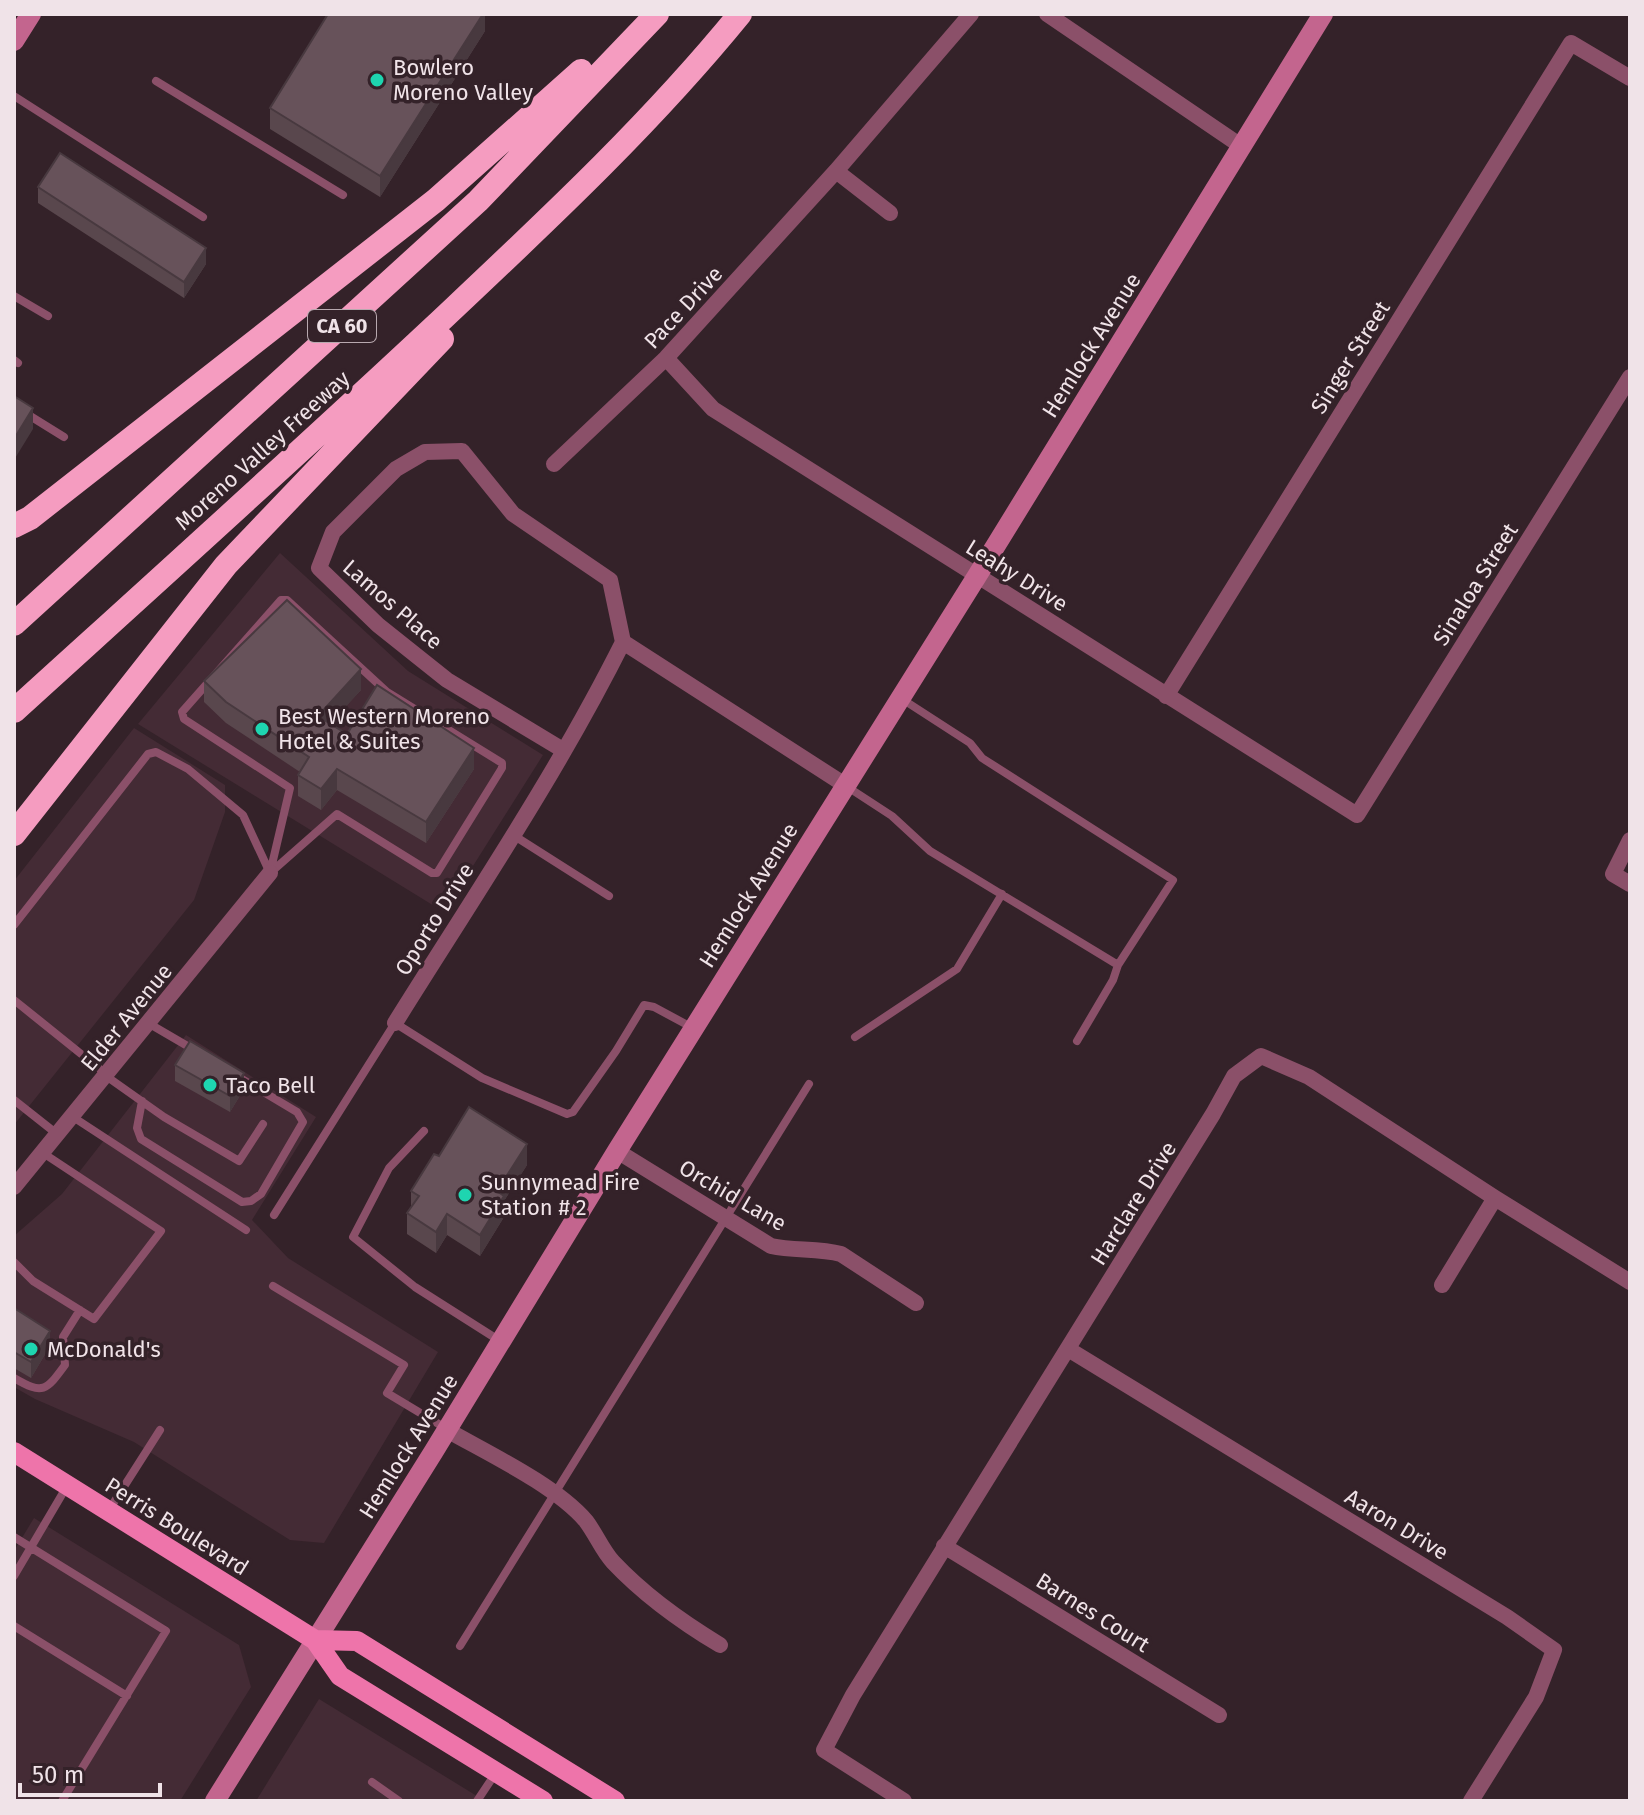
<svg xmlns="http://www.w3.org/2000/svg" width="1644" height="1815" viewBox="0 0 1644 1815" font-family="'Fira Sans',sans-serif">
	<rect width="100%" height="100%" fill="#342229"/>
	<path fill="#442b35" d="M280,553l128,118 135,84 -99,157 -306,-188z
		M134,728l91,57v27l-31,88 -180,225v-244z
		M186,1035l130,82 -64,103 36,38 150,94 -114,191 -34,-3 -156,-98 -99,-43 -21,-12v-151l48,-42z
		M34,1518l205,127 12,42 -71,114h-166v-250z
		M319,1699l166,102h-229z"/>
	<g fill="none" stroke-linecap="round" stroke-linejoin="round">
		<path stroke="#8b5069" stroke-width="8" d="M156,81l187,114
			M14,96l189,121
			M14,296l34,20
			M14,360l4,3
			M14,406l50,31
			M281,600h6l100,92 115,71v5l-65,105h-5l-95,-59 -67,59 20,-85 -106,-69 -2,-7z
			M846,786l46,30 38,35 188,114 55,-85 -191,-122 -12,-15 -68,-44
			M513,835l96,61
			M14,925l134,-171 8,-2 32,17 55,46 27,58
			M14,1000l92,74
			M148,1023l48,28
			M855,1037l102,-68 45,-75
			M1077,1041l36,-61 5,-15
			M106,1076l58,41 75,44 24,-37
			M14,1100l43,34
			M142,1101l-5,27 4,11 101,63 9,-1 10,-7 42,-72 -6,-10 -62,-37
			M73,1117l173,113
			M424,1131l-35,37 -36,69 62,50 85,54
			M274,1215l121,-192 87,55 85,36 6,-2 43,-61 28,-46 10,2 39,21
			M14,1262l19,19 61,38 67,-88 -118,-78
			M273,1286l131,79 -17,28 60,36
			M14,1378c29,17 32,13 51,-13l-2,-28 17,-27
			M109,1510l51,-80
			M14,1537l152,94 -104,170
			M14,1576l53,-90
			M14,1626l113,70
			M460,1646l349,-562
			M372,1782l27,19
			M477,1801l18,-27"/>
		<path stroke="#8b5069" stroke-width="16" d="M1047,14l194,132
			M836,171l54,42
			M666,358l47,51 644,406 273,-438
			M554,464l112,-106 170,-187 135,-157
			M1166,696l405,-653 59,35
			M563,750l-116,-70 -69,-55 -59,-57 14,-36 63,-63 29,-17 37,-1 51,63 97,66 13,62 222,143
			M1630,840l-17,34 17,10
			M395,1023c78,-125 162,-249 228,-381
			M617,1151l154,95c23,5 47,2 70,8l75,49
			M14,1187l256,-314
			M1442,1285l53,-87
			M1068,1349l439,268 47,33 -18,47 -65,104
			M447,1430c42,24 108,55 139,91 10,13 16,29 27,41 32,34 67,59 107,83
			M944,1546l275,169
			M904,1801l-80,-51 29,-55 360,-581 21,-38 27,-20 48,21 186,121 135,84"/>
		<path stroke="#c3658e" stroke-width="20" d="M14,41l17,-27
			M215,1801l219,-350 183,-300 360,-575 346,-562"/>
		<path stroke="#ee74aa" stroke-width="20" d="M14,1452l301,188 25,36 203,125
			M315,1640l42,1 258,160"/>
		<path stroke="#f59cc0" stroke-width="24" d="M14,526l16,-8 406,-318 145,-129
			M14,624l464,-423 179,-187
			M14,711c141,-128 282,-255 421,-385 106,-100 213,-199 305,-312
			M14,834l212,-269 216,-226"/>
	</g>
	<path fill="#59474d" d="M485,14v17l-105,166 -110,-68v-21z
		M38,187l168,77 -22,34 -146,-95z
		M204,681l157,9 -31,33 17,11 127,35 -48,74 -89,-53 -16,20 -23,-14v-21l2,-3 -74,-49 -22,-21z
		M175,1065l69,24 -14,23 -55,-31z
		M439,1156l88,9 -23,36v16l-24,39 -33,-21 -11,18 -29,-19v-21l4,-6v-16z
		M14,1308l36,38 -19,32 -17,-10z"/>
	<path fill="#48393f" d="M483,14h2v17l-105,166v-21z
		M206,248v16l-22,34v-16z
		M33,408v21l-19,31v-21z
		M361,669v21l-43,47v-21z
		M474,748v21l-48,74v-21z
		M337,769v21l-16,20v-21z
		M244,1073v16l-14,23v-16z
		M527,1144v21l-23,36v16l-24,39v-21l17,-44z
		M447,1214v21l-11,18v-21z
		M50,1331v15l-19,32v-16z"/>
	<path fill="#67525a" stroke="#48393f" stroke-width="2" d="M328,14h155l-103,162 -110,-68z
		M60,153l146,95 -22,34 -146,-95z
		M14,396l19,12 -19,31z
		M287,600l74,69 -43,47 29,18 30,-49 97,63 -48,74 -89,-53 -16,20 -23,-14 11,-18 -83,-55 -22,-21z
		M190,1041l54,32 -14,23 -55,-31z
		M469,1107l58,37 -30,47 7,5 -24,39 -33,-21 -11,18 -29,-19 12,-17 -8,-5 23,-37 5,2z
		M14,1308l36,23 -19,31 -17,-10z"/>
	<g fill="#1ed5b0" stroke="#342229" stroke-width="3">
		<circle cx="377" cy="80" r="8"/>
		<circle cx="262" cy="729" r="8"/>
		<circle cx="210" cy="1085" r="8"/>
		<circle cx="465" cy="1195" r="8"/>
		<circle cx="31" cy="1349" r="8"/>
	</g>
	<g text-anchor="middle" stroke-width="7" stroke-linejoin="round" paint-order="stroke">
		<rect fill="#342229" stroke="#b8a9af" stroke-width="2" x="308" y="310" width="68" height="32" rx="6"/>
		<g font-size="20" font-weight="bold" fill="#f0e3e8">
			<text x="342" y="333">CA 60</text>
		</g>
		<g font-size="22" fill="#f0e3e8" stroke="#342229" text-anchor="start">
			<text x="393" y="75">Bowlero<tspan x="393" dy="25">Moreno Valley</tspan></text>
			<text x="278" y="724">Best Western Moreno<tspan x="278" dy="25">Hotel &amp; Suites</tspan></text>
			<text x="226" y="1093">Taco Bell</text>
			<text x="481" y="1190">Sunnymead Fire<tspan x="481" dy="25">Station # 2</tspan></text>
			<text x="47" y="1357">McDonald's</text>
		</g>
		<g font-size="22" fill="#f0e3e8" stroke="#342229">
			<text transform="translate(683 307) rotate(-47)" y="8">Pace Drive</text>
			<text transform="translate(1091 345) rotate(-58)" y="8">Hemlock Avenue</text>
			<text transform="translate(1350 357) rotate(-58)" y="8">Singer Street</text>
			<text transform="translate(262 450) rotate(-42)" y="8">Moreno Valley Freeway</text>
			<text transform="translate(1017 575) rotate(32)" y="8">Leahy Drive</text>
			<text transform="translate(1475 584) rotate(-58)" y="8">Sinaloa Street</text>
			<text transform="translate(393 604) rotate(41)" y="8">Lamos Place</text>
			<text transform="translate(748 895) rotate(-58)" y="8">Hemlock Avenue</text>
			<text transform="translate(434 919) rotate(-58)" y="8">Oporto Drive</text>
			<text transform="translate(126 1017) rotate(-51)" y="8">Elder Avenue</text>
			<text transform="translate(733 1195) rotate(30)" y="8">Orchid Lane</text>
			<text transform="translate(1133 1203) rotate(-58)" y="8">Harclare Drive</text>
			<text transform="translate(408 1446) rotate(-58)" y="8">Hemlock Avenue</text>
			<text transform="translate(1397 1524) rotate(31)" y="8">Aaron Drive</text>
			<text transform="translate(177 1526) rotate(32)" y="8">Perris Boulevard</text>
			<text transform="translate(1093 1612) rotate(32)" y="8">Barnes Court</text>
		</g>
	</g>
	<rect width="1644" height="1815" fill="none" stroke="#f0e3e8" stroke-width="32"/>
	<path d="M20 1783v12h140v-12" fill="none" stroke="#f0e3e8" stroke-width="4"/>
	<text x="32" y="1783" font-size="24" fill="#f0e3e8" stroke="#342229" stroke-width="6" paint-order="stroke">50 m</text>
</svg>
